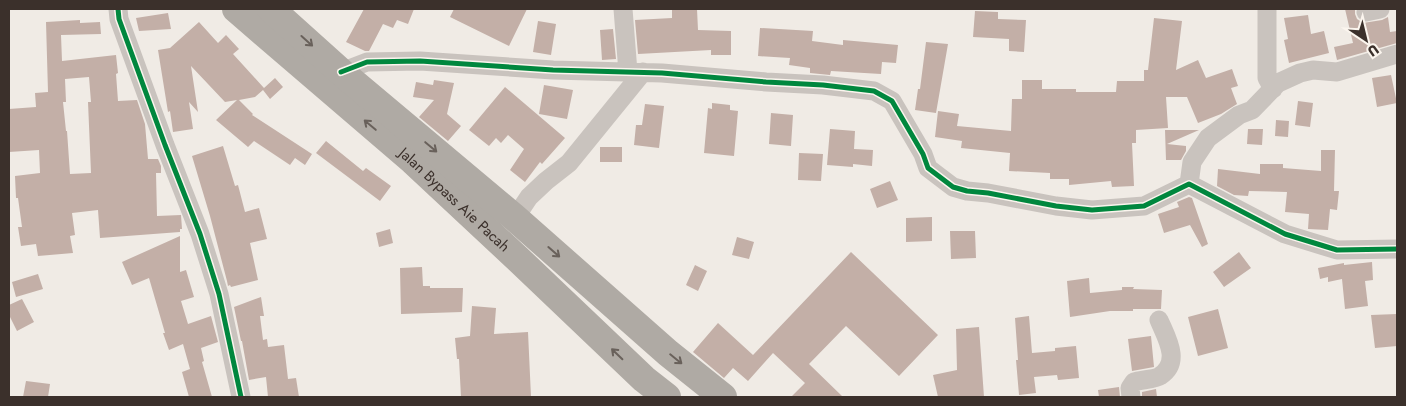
<svg xmlns="http://www.w3.org/2000/svg" width="1406" height="406" viewBox="0 0 1406 406" font-family="Jost,sans-serif">
	<rect width="100%" height="100%" fill="#f0ebe5"/>
	<path fill="#c3afa7" fill-rule="evenodd" d="M364,9h50l-6,15 -11,-4 -4,8 -10,-4 -14,27h-4l-19,-9z
		M454,9h73l-18,37 -59,-29z
		M697,9l1,21 33,1v24h-20v-5l-73,4 -3,-34 37,-2v-8z
		M1345,9h10v5l2,5 6,4 19,-3 6,-3 2,15 7,-1v12l-60,17 -3,-13 19,-4z
		M975,11l23,1v7l28,1 -2,32 -15,-1v-12l-36,-2z
		M168,13l3,16 -32,2 -3,-13z
		M1308,15l3,19 13,-3 5,22 -40,10 -5,-23 4,-1 -4,-21z
		M1154,18l28,3 -6,49 22,-10 8,18 26,-9 6,17 -7,2 6,16 -16,10 -23,9 -11,-26h-21l2,31 -32,2v13h-4l2,43 -22,1 -1,-6 -42,4v-6h-19v-6l-41,-2 1,-18 -49,-5 1,-7 -27,-4 3,-26 21,3 -2,12 54,5 1,-32h10v-19h20v9h34v3h40l1,-11h27v-11h4z
		M80,20v3l20,-1 1,12 -40,1 1,26 54,-6 2,18 -2,1 2,27 19,-1 8,24 3,35h10l3,7v7h-5l1,43 24,-1 1,14h-2v3l-80,6 -2,-28 -26,3 3,22 -5,1 3,17 -35,3 -2,-12 -15,2 -3,-19h4l-4,-29h-2l-1,-22 25,-3 -1,-23 -30,2v-43l27,-2 -1,-14 13,-1 -2,-70zM89,77l2,25h-3l3,71 -21,1 -3,-43h-1l-3,-29h3l-1,-23z
		M538,21l18,3 -5,31 -18,-3z
		M199,22l19,21 8,-8 13,14 -6,5 31,34 11,-10 8,9 -13,12 -7,-9 -8,7 -16,3 14,14 -1,1 60,39 -7,11 -10,-7 -5,7 -36,-24 -6,6 -32,-27 21,-20 -12,2 -34,-36 7,46 -9,-10 4,27 -20,3 -3,-21 -2,1 -10,-62 12,-2z
		M760,28l53,3 -1,10 31,4v-5l55,5 -2,18 -14,-1 -1,12 -50,-3 -1,4 -20,-2v-5l-21,-3 1,-7 -32,-2z
		M613,29l3,30 -14,1 -2,-30z
		M926,42l22,2 -12,69 -21,-3 3,-21h2z
		M1391,75l6,28 -20,4 -5,-29z
		M434,80l20,3 -7,31 14,12 -13,15 -29,-24 15,-17 -21,-3 3,-15 17,3z
		M544,85l29,5 -6,29 -28,-5z
		M505,87l60,51 -23,26 -2,-2 -15,20 -15,-12 14,-21 -16,-14 -7,8 -5,-5 -7,8 -20,-16z
		M1298,101l15,2 -3,24 -15,-2z
		M712,103l18,2v5l8,1 -4,45 -30,-3 4,-45 4,1z
		M645,104l19,2 -5,42 -25,-3 2,-20h6z
		M771,113l22,2 -2,31 -22,-2z
		M1276,120l13,1 -1,16 -13,-1z
		M830,129l25,2 -1,18 19,1 -1,16 -19,-2v3l-26,-2z
		M1248,129h15l-1,16 -15,-1z
		M1165,130h34l-32,14 19,2v5l-5,9h-15z
		M326,141l37,30 3,-3 25,18 -11,15 -64,-48z
		M223,146l12,40 3,-1 7,27 14,-4 8,31 -17,4 8,37 -27,7 -1,-2 -2,1 -1,-5 -17,-65 -18,-60z
		M600,147h22v15h-22z
		M1321,150h14l-1,41h5l-2,19 -7,-1 -2,21 -20,-1 1,-15 -24,-2 2,-20 -38,-1 -1,5 -14,-1 -17,-9 1,-17 42,5v-10h23v4l38,3z
		M799,153l24,1 -2,27 -23,-1z
		M890,181l8,19 -21,8 -7,-19z
		M1189,197l3,1 16,46 -6,3 -12,-22 -26,8 -6,-19 21,-7 -2,-5z
		M932,217v24l-26,1v-24z
		M390,229l3,14 -14,4 -3,-14z
		M950,231h25l1,27 -25,1z
		M180,236v36l6,-2 8,27 -13,4 7,23 23,-8 7,26 -17,6 3,13 -2,1 10,35h-23l-7,-25 8,-3 -7,-25 -14,6 -6,-17h2l-16,-55 -17,7 -10,-23z
		M737,237l17,5 -5,17 -17,-4z
		M851,252l87,83 -39,41 -53,-50 -37,38 34,33h-52l14,-14 -32,-30 -25,28 -15,-13 -9,10 -31,-26 25,-29 35,32z
		M1239,252l12,16 -27,19 -11,-15z
		M1372,262l1,18 -8,1 3,25 -23,3 -3,-30 -14,3v-5l-8,2 -2,-11 26,-5v2z
		M695,265l12,6 -9,20 -12,-6z
		M422,267l1,19h7v2h33l-1,24 -61,2 -1,-46z
		M38,274l5,15 -27,8 -4,-15z
		M1089,278l1,15 32,-3v-3h12l-1,2 29,1 -1,19h-28v2h-23l-40,6 -3,-36z
		M261,297l3,19h-4l3,24 4,-1 1,8 16,-2 4,34 8,-1 3,19h-31l-2,-20 -17,3 -7,-39h-1l-7,-34z
		M22,299l12,23 -17,9 -8,-16v-10z
		M472,306l24,2 -2,26 34,-2 3,65h-70l-2,-38h-2l-2,-21 15,-2z
		M1218,309l10,39 -30,8 -10,-39z
		M1397,314v32l-22,2 -4,-33z
		M1029,316l3,37 23,-2v-3l21,-2 3,32 -21,2 -1,-5 -23,2 2,16 -17,2 -3,-35h2l-3,-42z
		M979,327l5,70h-46l-5,-22 24,-5 -1,-41z
		M1151,336l3,31 -22,4 -4,-32z
		M26,381l24,3 -2,13h-25z
		M1119,387l1,10h-21l-1,-7z
		M1156,389l1,8h-15v-5z"/>
	<g fill="none" stroke-linecap="round" stroke-linejoin="round">
		<path stroke="#c9c3be" stroke-width="19" d="M118,9l1,10 46,126 35,89 19,60 22,103
			M623,9l5,63
			M1267,9v69l6,11
			M1366,12l14,-3
			M341,72l26,-10 53,-1 133,9 109,3 104,9 57,3 51,6 18,10 31,53 5,14 25,19 14,4 21,2 68,13 36,4 52,-4 45,-22 96,50 52,16 60,-1
			M1189,184l3,-22 16,-24 31,-23 13,-5 26,-27 22,-10 13,-3 24,2 60,-18
			M515,218l14,-21 17,-16 23,-18 74,-91
			M1131,397l-1,-9 4,-6c6,-2 22,-3 26,-6 22,-14 6,-39 -1,-56"/>
		<g stroke="#afaaa4" stroke-width="28">
			<path id="s1" d="M236,9l177,152 105,98 126,120 23,18"/>
			<path d="M271,9l70,63 174,146 153,135 55,44"/>
		</g>
		<g stroke="#fbf5ee" stroke-width="8">
			<path id="cycleway" d="M118,9l1,10 46,126 35,89 19,60 22,103
				M341,72l26,-10 53,-1 133,9 109,3 104,9 57,3 51,6 18,10 31,53 5,14 25,19 14,4 21,2 68,13 36,4 52,-4 45,-22 96,50 52,16 60,-1"/>
		</g>
		<use href="#cycleway" stroke="#00873e" stroke-width="5"/>
	</g>
	<defs><path id="oneway-shaft" d="M-6 0H5M1.5-3L5.5 0L1.5 3" fill="none" stroke-width="1.6" stroke-linecap="round" stroke-linejoin="round" transform="scale(1.25)"/></defs>
	<g stroke="#69615b">
		<use href="#oneway-shaft" transform="translate(307 41) rotate(42)"/>
		<use href="#oneway-shaft" transform="translate(370 125) rotate(-140)"/>
		<use href="#oneway-shaft" transform="translate(431 147) rotate(40)"/>
		<use href="#oneway-shaft" transform="translate(554 252) rotate(41)"/>
		<use href="#oneway-shaft" transform="translate(617 354) rotate(-136)"/>
		<use href="#oneway-shaft" transform="translate(676 359) rotate(39)"/>
	</g>
	<g text-anchor="middle" stroke-width="5" stroke-linejoin="round" paint-order="stroke">
		<g font-size="15" fill="#3b302b" stroke="#fbf5ee">
			<text dy="5" stroke="none"><textPath href="#s1" startOffset="290">Jalan Bypass Aie Pacah</textPath></text>
		</g>
	</g>
	<rect width="1406" height="406" fill="none" stroke="#3b302b" stroke-width="20"/>
	<g transform="translate(1366 40) rotate(145)" stroke="#fbf5ee" stroke-width="4" paint-order="stroke">
	<path d="M0-4L9 19L0 12L-9 19Z" fill="#3b302b"/>
	<text y="-8" font-size="14" font-weight="bold" text-anchor="middle" fill="#3b302b">U</text>
	</g>
</svg>
